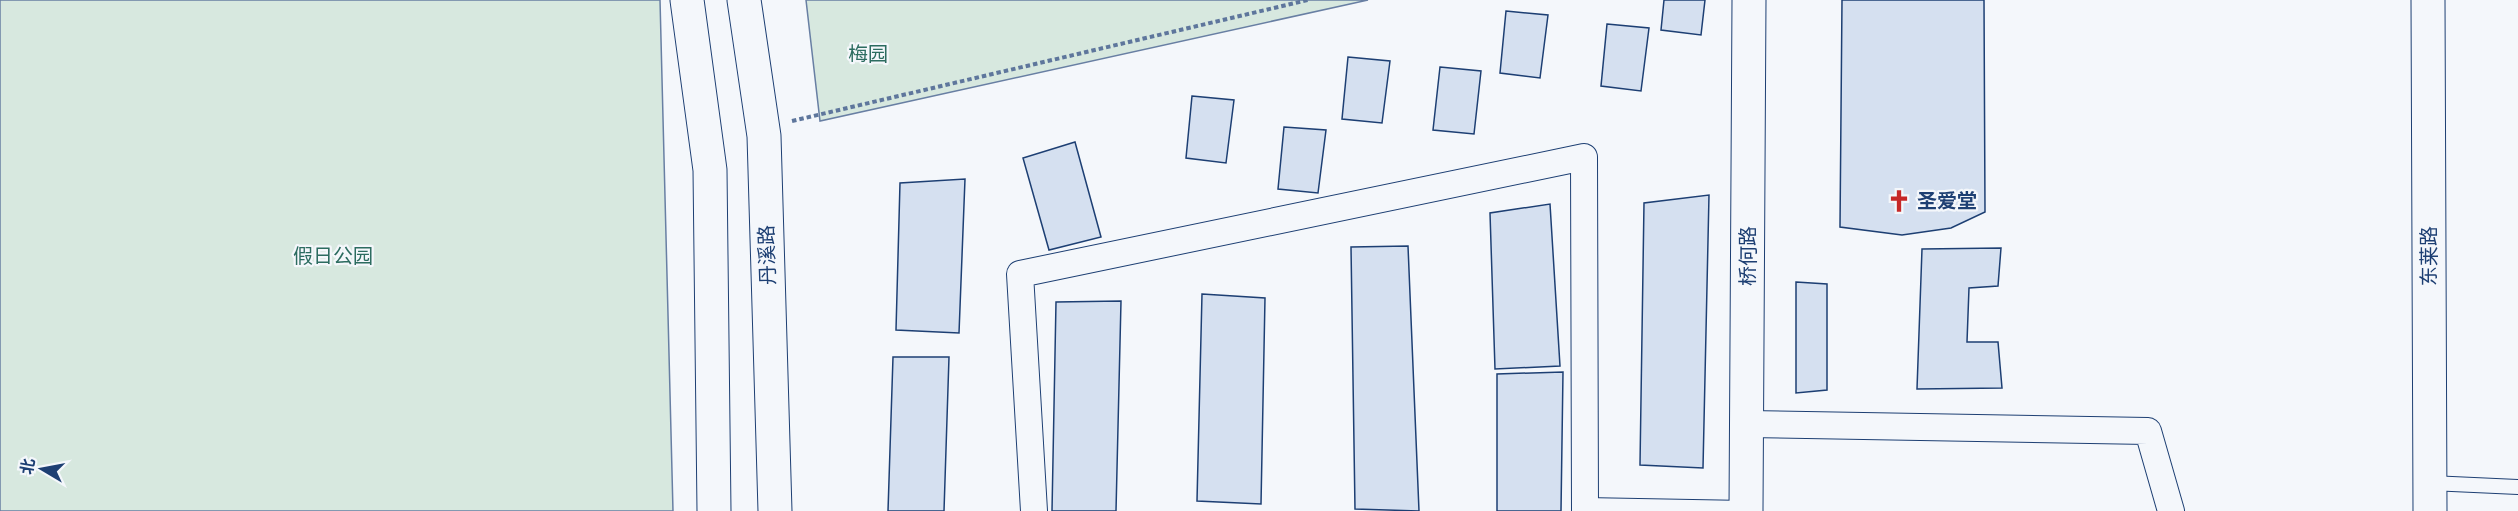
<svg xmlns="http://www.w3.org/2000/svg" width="2518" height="511" viewBox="0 0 2518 511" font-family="Poppins,'Noto Sans SC',sans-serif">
	<rect width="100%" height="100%" fill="#f4f7fb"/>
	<path fill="#d7e8df" stroke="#687fa3" stroke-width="1.5" d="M0,0h660l13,511h-673z
		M806,0h562l-548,121z"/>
	<path fill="#d5e0f0" stroke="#1d3f73" stroke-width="1.5" d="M1664,0h41l-4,35 -40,-5z
		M1842,0h142l1,212 -34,16 -49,7 -62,-8z
		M1506,11l42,4 -8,63 -40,-5z
		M1607,24l42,4 -8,63 -40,-5z
		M1348,57l42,4 -8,62 -40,-4z
		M1440,67l41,4 -7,63 -41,-4z
		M1192,96l42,4 -8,63 -40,-5z
		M1284,127l42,3 -8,63 -40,-4z
		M1075,142l26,95 -52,13 -26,-92z
		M965,179l-6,154 -63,-3 4,-147z
		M1709,195l-6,273 -63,-3 4,-262z
		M1550,204l10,162 -65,3 -5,-156z
		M1408,246l11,265 -64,-2 -4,-262z
		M2001,248l-3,38 -29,2 -2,54h31l4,46 -85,1 5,-140z
		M1796,282l31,2v106l-31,3z
		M1202,294l63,4 -4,206 -64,-3z
		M1121,301l-5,210h-64l4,-209z
		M893,357h56l-5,154h-56z
		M1563,372l-2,139h-64v-137z"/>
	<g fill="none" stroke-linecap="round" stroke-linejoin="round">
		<g stroke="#1d3f73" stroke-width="16">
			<path id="service" d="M2430,483l88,4
				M1585,505l161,3"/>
		</g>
		<g stroke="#1d3f73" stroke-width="28">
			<path id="minor" d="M1747,424l401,7 23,80
				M1034,511l-14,-237 564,-117 1,354"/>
		</g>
		<g stroke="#1d3f73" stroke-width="35">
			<path id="tertiary" d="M2428,0l2,511
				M1746,511l3,-511"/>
		</g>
		<g stroke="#1d3f73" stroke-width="35">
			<path id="secondary" d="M687,0l23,170 4,341
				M744,0l20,136 11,375"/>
		</g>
		<path stroke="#5e769c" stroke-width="4" stroke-dasharray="4.5 3" stroke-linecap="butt" d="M792,121l516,-121"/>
		<use href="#service" stroke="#f4f7fb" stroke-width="14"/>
		<use href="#minor" stroke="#f4f7fb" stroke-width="26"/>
		<use href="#tertiary" stroke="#f4f7fb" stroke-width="33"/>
		<use href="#secondary" stroke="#f4f7fb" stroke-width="33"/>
	</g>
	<defs>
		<g id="church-bare" transform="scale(1.8)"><path d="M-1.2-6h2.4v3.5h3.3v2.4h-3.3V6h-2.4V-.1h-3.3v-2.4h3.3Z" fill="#c62828" stroke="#f4f7fb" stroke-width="2.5" paint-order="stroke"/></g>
	</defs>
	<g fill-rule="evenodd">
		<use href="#church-bare" x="1899" y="201"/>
	</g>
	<g text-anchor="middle" stroke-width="4.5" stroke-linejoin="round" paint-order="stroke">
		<g font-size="20" fill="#2c6c60" stroke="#f4f7fb">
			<text x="868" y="61">梅园</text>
			<text x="333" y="263">假日公园</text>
		</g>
		<g font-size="20" font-weight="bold" fill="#1d3f73" stroke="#f4f7fb" text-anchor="start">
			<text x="1917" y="208">圣爱堂</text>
		</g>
		<g font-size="20" fill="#1d3f73" stroke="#f4f7fb">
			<text transform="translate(767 255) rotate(-92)" y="7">丹溪路</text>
			<text transform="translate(1748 256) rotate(-90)" y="7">桥何路</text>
			<text transform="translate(2429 256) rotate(-90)" y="7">东莱路</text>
		</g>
	</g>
	<g transform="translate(42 469) rotate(280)" stroke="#f4f7fb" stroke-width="4.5" paint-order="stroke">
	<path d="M0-4.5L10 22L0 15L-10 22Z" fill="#1d3f73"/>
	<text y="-9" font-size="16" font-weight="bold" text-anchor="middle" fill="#1d3f73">北</text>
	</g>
</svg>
